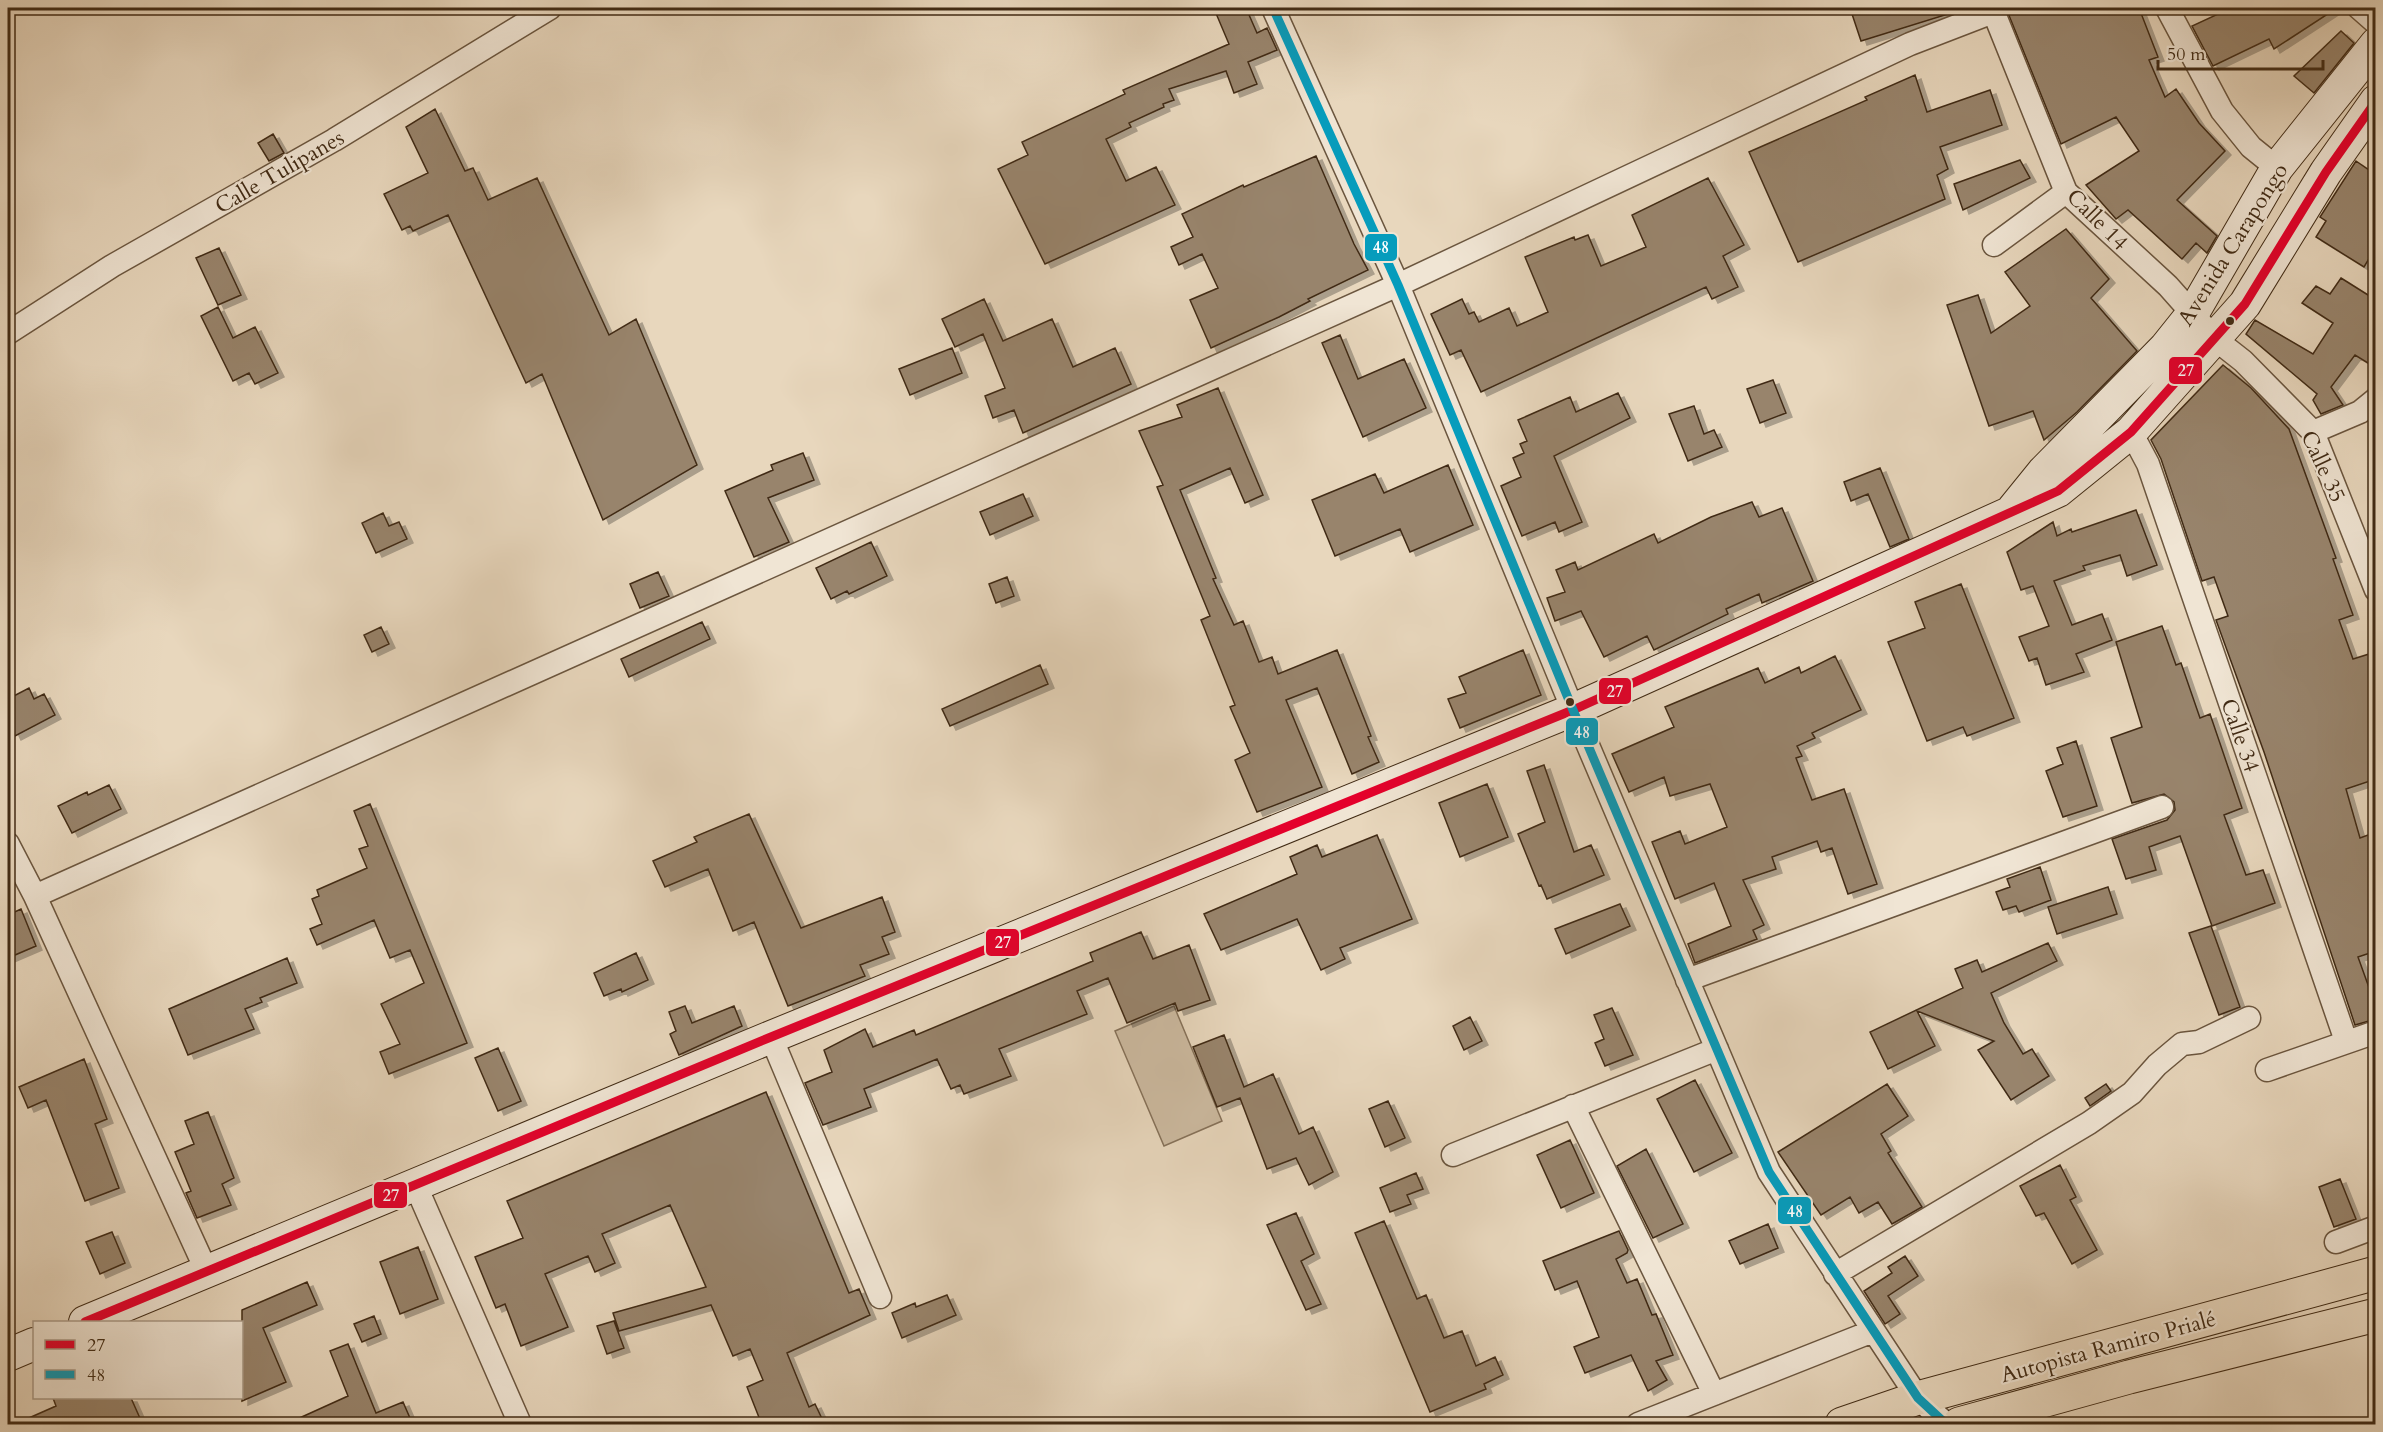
<svg xmlns="http://www.w3.org/2000/svg" width="2383" height="1432" viewBox="0 0 2383 1432" font-family="Cardo,serif">
	<defs>
		<filter id="shadow"><feDropShadow dx="6" dy="4" stdDeviation="0" flood-color="#0004"/></filter>
	</defs>
	<rect width="100%" height="100%" fill="#e8d7bd"/>
	<filter id="stains"><feTurbulence type="fractalNoise" baseFrequency=".00333" numOctaves="4"/><feColorMatrix values="0 0 0 0 .2 0 0 0 0 .09 0 0 0 0 .02 0 0 0 .5 -.17"/></filter>
	<radialGradient id="worn" r=".72"><stop offset=".6" stop-color="#630" stop-opacity="0"/><stop offset="1" stop-color="#630" stop-opacity=".3"/></radialGradient>
	<path fill="#ccbaa0" stroke="#86725a" stroke-width="1.5" d="M1174,1006l48,115 -58,25 -49,-115z"/>
	<path fill="#98846c" stroke="#412b15" stroke-width="1.5" filter="url(#shadow)" d="M1224,8h22l11,25 10,-5 10,22 -29,12 9,22 -23,9 -8,-22 -57,18 5,11 -11,4 1,3 -35,16 2,4 -25,12 20,42 30,-14 19,38 -130,59 -47,-95 30,-14 -6,-13 103,-48 -2,-4 106,-46 -14,-33z
		M1850,8h111v2l-100,31z
		M2006,8h133l19,49 -9,3 16,37 11,-8 23,34 26,28 -48,49 40,36 -10,17 -11,-10 -14,16 -54,-49 -12,9 -30,-34 53,-34 -23,-34 -55,27z
		M2231,8h106l-63,41 -5,-10 -56,27 -21,-40z
		M2341,31l13,12 -40,50 -20,-17z
		M1915,75l12,37 63,-22 12,35 -62,22 8,22 -11,6 8,24 -147,63 -49,-110 118,-52 -2,-3z
		M435,109l30,62 8,-3 15,32 49,-22 72,157 27,-16 61,146 -94,55 -61,-146 -16,9 -78,-168 -35,16 -3,-5 -8,4 -18,-36 44,-21 -22,-46z
		M273,134l11,19 -15,8 -11,-18z
		M1316,156l38,88 14,26 -60,29 2,2 -31,16 -68,31 -21,-48 28,-12 -16,-34 -23,11 -8,-18 22,-10 -11,-23 61,-29 1,2z
		M2020,160l10,18 -67,32 -9,-26z
		M2356,161l20,14v72l-12,20 -48,-30 10,-16 -6,-4z
		M1708,178l36,67 -21,11 15,31 -26,12 -6,-12 -225,105 -20,-42 -11,5 -19,-41 31,-15 7,15 5,-2 5,10 30,-14 8,18 31,-14 -23,-55 49,-20 1,3 13,-5 13,31 45,-19 -14,-32z
		M2066,229l43,50 -18,19 46,53 -60,61 -33,28 -11,-29 -44,15 -42,-121 31,-10 13,38 39,-27 -25,-34z
		M219,248l22,47 -23,10 -22,-47z
		M2341,278l35,22v68l-21,-13 -24,32 12,18 -22,9 -8,-14 4,-6 -71,-60 9,-14 58,34 20,-31 -31,-20 14,-17 14,8z
		M984,299l19,42 49,-22 21,48 42,-19 16,36 -108,49 -9,-23 -21,8 -8,-22 20,-8 -22,-54 -28,13 -13,-28z
		M218,307l15,31 22,-11 23,46 -23,11 -6,-11 -16,8 -32,-65z
		M1340,335l18,44 46,-20 22,49 -63,29 -41,-94z
		M952,348l10,25 -52,22 -11,-26z
		M2223,365l28,23 38,41 47,129 -3,1 20,56 -14,5 14,39 16,-5 7,18v107l-30,10 14,49 16,-6v119l-18,6 18,50v12l-21,6 -91,-273 -48,-132 12,-4 -14,-39 -12,4 -41,-122 -10,-19z
		M1773,380l13,33 -26,10 -13,-34z
		M1218,388l45,107 -18,8 -15,-35 -50,22 36,88 -3,1 21,46 9,-4 16,41 13,-5 6,17 59,-24 34,86 -3,1 11,25 -27,12 -35,-86 -31,12 36,87 -65,25 -22,-52 15,-7 -20,-46 5,-2 -34,-85 9,-4 -53,-129 6,-2 -24,-54 43,-14 -5,-12z
		M1618,393l12,25 -76,38 28,66 -23,10 -4,-10 -33,14 -21,-50 20,-9 -8,-19 11,-5 -4,-9 7,-3 -9,-21 52,-23 6,15z
		M1694,406l10,28 10,-4 8,17 -34,14 -19,-47z
		M803,453l11,27 -46,18 21,44 -35,15 -29,-66 48,-21 -2,-5z
		M1448,465l25,60 -63,27 -10,-23 -65,27 -23,-56 63,-26 9,19z
		M1880,468l29,71 -19,8 -22,-53 -17,7 -7,-19z
		M1023,494l10,22 -43,19 -10,-23z
		M1752,502l7,15 23,-9 31,73 -51,22 -3,-9 -33,15 2,5 -74,36 -7,-14 -43,21 -23,-46 -26,10 -8,-23 18,-6 -9,-22 19,-8 3,8 76,-36 4,9 53,-26z
		M2136,510l21,55 -30,11 -7,-21 -37,11 2,4 -31,11 18,44 30,-11 10,26 -36,14 8,18 -38,13 -9,-27 -8,3 -10,-24 30,-11 -16,-40 -12,4 -14,-38 46,-30 4,14 14,-7 1,3z
		M383,513l6,13 10,-4 8,17 -31,14 -14,-30z
		M871,542l16,34 -38,18 -2,-3 -16,8 -15,-31z
		M658,572l11,24 -29,12 -10,-24z
		M1007,577l7,19 -18,7 -7,-19z
		M1961,584l53,134 -47,18 -4,-9 -36,14 -39,-99 37,-14 -10,-26z
		M702,622l8,17 -81,38 -8,-18z
		M2162,626l14,39 5,-2 19,55 10,-4 32,94 -18,7 22,60 17,-5 12,33 -63,23 -32,-90 -31,11 7,23 -30,9 -14,-40 55,-19 8,-10 -1,-8 -10,-8 -32,9 -21,-65 31,-11 -26,-85z
		M381,627l8,17 -17,8 -8,-17z
		M1523,650l18,45 -81,33 -12,-29 18,-6 -7,-16z
		M1835,656l26,54 -49,23 3,5 -18,8 5,10 -6,2 16,42 32,-11 33,95 -29,10 -16,-46 -11,4 -4,-11 -45,16 4,12 -33,11 21,45 -11,5 4,9 -62,24 -7,-19 43,-18 -17,-43 -39,16 -23,-57 28,-11 5,13 42,-17 -17,-43 -40,12 -6,-19 -35,15 -17,-38 62,-27 -9,-20 93,-39 7,15 34,-16 2,6z
		M1040,665l8,19 -98,42 -8,-17z
		M29,688l5,11 10,-5 11,21 -40,21 -7,-15v-22z
		M2076,741l21,65 -34,11 -17,-46 17,-7 -6,-16z
		M1544,765l30,87 17,-7 13,30 -57,24 -6,-14 -2,1 -21,-52 27,-12 -18,-51z
		M1487,784l21,53 -48,20 -21,-54z
		M109,785l12,24 -49,24 -14,-27 29,-14 1,3z
		M370,804l97,239 -78,31 -9,-22 20,-8 -19,-40 43,-21 -14,-33 -20,8 -16,-38 -57,25 -7,-16 12,-5 -10,-25 7,-3 -2,-6 50,-22 -8,-19 9,-3 -14,-35z
		M749,814l52,114 81,-31 13,35 -13,5 7,17 -29,11 5,11 -77,30 -34,-84 -21,9 -25,-62 -43,18 -12,-26 44,-19 -3,-5z
		M1377,835l35,84 -72,29 5,11 -24,11 -24,-51 -76,31 -17,-36 93,-40 -7,-17 27,-12 5,12z
		M2040,867l11,33 -32,12 -3,-6 -13,4 -7,-18 14,-5 -3,-8z
		M2108,887l9,27 -60,20 -9,-27z
		M1620,904l10,22 -64,28 -11,-25z
		M21,909l15,37 -28,12v-43z
		M2211,926l29,81 -21,8 -30,-82z
		M1141,932l12,27 36,-14 21,55 -32,11 -3,-8 -48,20 -19,-45 -31,13 10,23 -88,35 12,27 -47,18 -4,-9 -9,4 -14,-30 -73,30 7,18 -48,18 -18,-42 27,-11 -8,-22 41,-21 8,18 41,-17 2,5 177,-74 -3,-8z
		M2048,943l9,18 -66,32 13,30 19,31 9,-5 17,27 -38,24 -33,-50 16,-9 -77,-30 18,35 -47,23 -18,-37 93,-44 -8,-19 22,-9 5,12z
		M636,953l12,27 -26,12 -1,-3 -17,7 -10,-23z
		M287,958l10,25 -37,15 2,4 -17,7 9,20 -66,26 -19,-46z
		M685,1006l7,17 42,-17 8,20 -63,29 -9,-21 6,-3 -7,-19z
		M1612,1008l21,47 -28,11 -10,-23 9,-4 -10,-24z
		M1470,1017l12,24 -18,9 -11,-24z
		M1224,1035l20,52 29,-13 26,60 14,-7 20,45 -24,13 -13,-27 -29,11 -27,-71 -23,9 -24,-60z
		M498,1048l23,53 -23,10 -23,-53z
		M84,1059l23,60 -12,5 24,64 -34,13 -39,-101 -18,8 -9,-21z
		M1695,1080l37,73 -38,19 -37,-73z
		M1887,1084l21,32 -27,18 10,17 -3,2 34,54 -30,17 -14,-22 -19,11 -9,-16 -29,18 -43,-63z
		M2106,1084l5,7 -21,15 -5,-8z
		M766,1092l83,201 10,-4 11,26 -83,38 22,54 6,-3 10,21h-63l-15,-38 16,-7 -13,-31 -17,7 -22,-51 -92,26 -6,-18 93,-26 -36,-82 -68,29 13,29 -20,9 -7,-16 -43,18 23,53 -47,19 -16,-42 -9,4 -21,-51 48,-19 -16,-37z
		M1388,1101l17,37 -20,9 -16,-38z
		M208,1112l26,66 -12,6 9,21 -34,13 -11,-25 5,-2 -16,-39 19,-8 -9,-23z
		M1570,1140l24,53 -33,15 -24,-53z
		M1646,1149l37,75 -30,14 -36,-72z
		M2060,1165l16,32 -6,3 27,50 -25,14 -28,-51 -8,3 -16,-30z
		M1416,1173l7,16 -16,6 4,9 -21,8 -10,-24z
		M2340,1179l16,40 -22,8 -15,-40z
		M1296,1213l18,41 -13,7 20,43 -15,6 -39,-85z
		M1384,1221l33,78 9,-4 18,43 18,-7 14,35 19,-9 8,18 -19,9 2,5 -56,23 -75,-179z
		M1768,1224l10,24 -38,16 -11,-23z
		M1619,1231l9,19 -1,3 -11,6 11,24 10,-4 15,36 4,-1 17,41 -17,6 11,19 -19,11 -17,-36 -46,18 -11,-26 25,-10 -22,-56 -22,9 -12,-29z
		M112,1232l13,31 -25,11 -14,-32z
		M418,1247l20,52 -38,15 -20,-52z
		M1905,1256l13,20 -30,20 12,18 -15,10 -21,-33 28,-18 -4,-6z
		M307,1282l10,23 -54,23 23,54 -44,19v-91z
		M947,1295l9,20 -54,23 -10,-25 23,-10 1,4z
		M374,1316l7,18 -19,8 -8,-18z
		M614,1321l10,27 -17,6 -10,-28z
		M348,1344l28,69 27,-11 10,23h-129l64,-29 -18,-45z
		M53,1398h78l12,27h-130l43,-19z"/>
	<g fill="none" stroke-linecap="round" stroke-linejoin="round">
		<g stroke="#6b563f" stroke-width="25">
			<path id="street" d="M1273,8l125,277 175,425 196,462 149,226 28,26
				M1992,8l74,184 102,94 47,53 28,22 70,71 63,158
				M2167,8l55,103 29,36 26,21
				M2359,8l17,15
				M1994,245l72,-53
				M8,333l104,-67 222,-126 216,-132
				M2131,432l17,32 198,577
				M2313,432l47,-20 16,-13
				M8,844l27,52 172,376
				M35,896l1363,-611 512,-241 83,-32
				M1687,980l475,-173
				M771,1037l109,260
				M2267,1070l109,-38
				M1573,1106l141,288
				M1453,1155l264,-106
				M415,1184l105,240
				M2336,1242l40,-15
				M1835,1274l254,-151 43,-30 25,-28 25,-21 17,-2 50,-24
				M1638,1424l235,-93"/>
		</g>
		<g stroke="#412b15" stroke-width="34">
			<path id="secondary" d="M2013,509l30,-37 122,-124 28,-35 84,-145 99,-124
				M85,1322l686,-285 802,-327 485,-219 73,-59 114,-128 81,-132 50,-71
				M8,1355l26,-11"/>
		</g>
		<g stroke="#412b15" stroke-width="35">
			<path id="highway" d="M1842,1424l76,-26 458,-125
				M1959,1424l170,-47 247,-62"/>
		</g>
		<use href="#street" stroke="#f0e5d4" stroke-width="22"/>
		<use href="#secondary" stroke="#f0e5d4" stroke-width="32"/>
		<use href="#highway" stroke="#e8d7bd" stroke-width="33"/>
		<g stroke="#f0e5d4" stroke-width="14">
			<path id="bus-1" d="M85,1322l686,-285 802,-327 485,-219 73,-59 114,-128 81,-132 50,-71"/>
		</g>
		<g stroke="#f0e5d4" stroke-width="14">
			<path id="bus-2" d="M1273,8l125,277 175,425 196,462 149,226 28,26"/>
		</g>
		<use href="#bus-1" stroke="#e4002b" stroke-width="9"/>
		<use href="#bus-2" stroke="#069cbc" stroke-width="9"/>
	</g>
	<g fill="#412b15" stroke="#f0e5d4" stroke-width="2">
		<circle cx="2230" cy="321" r="5"/>
		<circle cx="1570" cy="702" r="5"/>
	</g>
	<g text-anchor="middle" stroke-width="4.5" stroke-linejoin="round" paint-order="stroke">
		<g font-size="22" fill="#412b15" stroke="#f0e5d4">
			<text transform="translate(279 171) rotate(-30)" y="8">Calle Tulipanes</text>
			<text transform="translate(2098 219) rotate(45)" y="8">Calle 14</text>
			<text transform="translate(2232 244) rotate(-58)" y="8">Avenida Carapongo</text>
			<text transform="translate(2324 466) rotate(65)" y="8">Calle 35</text>
			<text transform="translate(2241 735) rotate(71)" y="8">Calle 34</text>
			<text transform="translate(2108 1346) rotate(-15)" y="8">Autopista Ramiro Prialé</text>
		</g>
	</g>
	<g stroke="#f0e5d4" stroke-width="2">
		<rect x="1364" y="233" width="34" height="29" rx="6" fill="#069cbc"/>
		<rect x="2168" y="356" width="35" height="29" rx="6" fill="#e4002b"/>
		<rect x="1598" y="677" width="34" height="28" rx="6" fill="#e4002b"/>
		<rect x="1565" y="717" width="34" height="29" rx="6" fill="#069cbc"/>
		<rect x="985" y="928" width="35" height="29" rx="6" fill="#e4002b"/>
		<rect x="373" y="1181" width="35" height="28" rx="6" fill="#e4002b"/>
		<rect x="1777" y="1196" width="35" height="29" rx="6" fill="#069cbc"/>
	</g>
	<g font-size="16" text-anchor="middle" font-weight="bold" fill="#fff">
		<text x="1381" y="253">48</text>
		<text x="2186" y="376">27</text>
		<text x="1615" y="697">27</text>
		<text x="1582" y="738">48</text>
		<text x="1003" y="948">27</text>
		<text x="391" y="1201">27</text>
		<text x="1795" y="1217">48</text>
	</g>
	<rect width="2383" height="1432" fill="none" stroke="#e8d7bd" stroke-width="30"/>
	<rect x="9" y="9" width="2365" height="1414" fill="none" stroke="#412b15" stroke-width="3"/>
	<rect x="15" y="15" width="2353" height="1402" fill="none" stroke="#412b15" stroke-width="1.5"/>
	<rect x="33" y="1321" width="210" height="78" fill="#f0e5d4" stroke="#aa9b88" stroke-width="1.5"/>
	<rect x="45" y="1340" width="30" height="9" fill="#e4002b" stroke="#aa9b88" stroke-width="1.5"/>
	<text x="87" y="1351" font-size="18" fill="#412b15">27</text>
	<rect x="45" y="1370" width="30" height="9" fill="#069cbc" stroke="#aa9b88" stroke-width="1.5"/>
	<text x="87" y="1381" font-size="18" fill="#412b15">48</text>
	<path d="M2158 60v9h165v-9" fill="none" stroke="#412b15" stroke-width="3"/>
	<text x="2167" y="60" font-size="18" fill="#412b15" stroke="#f0e5d4" stroke-width="4.5" paint-order="stroke">50 m</text>
	<rect width="100%" height="100%" filter="url(#stains)"/>
	<rect width="100%" height="100%" fill="url(#worn)"/>
</svg>
